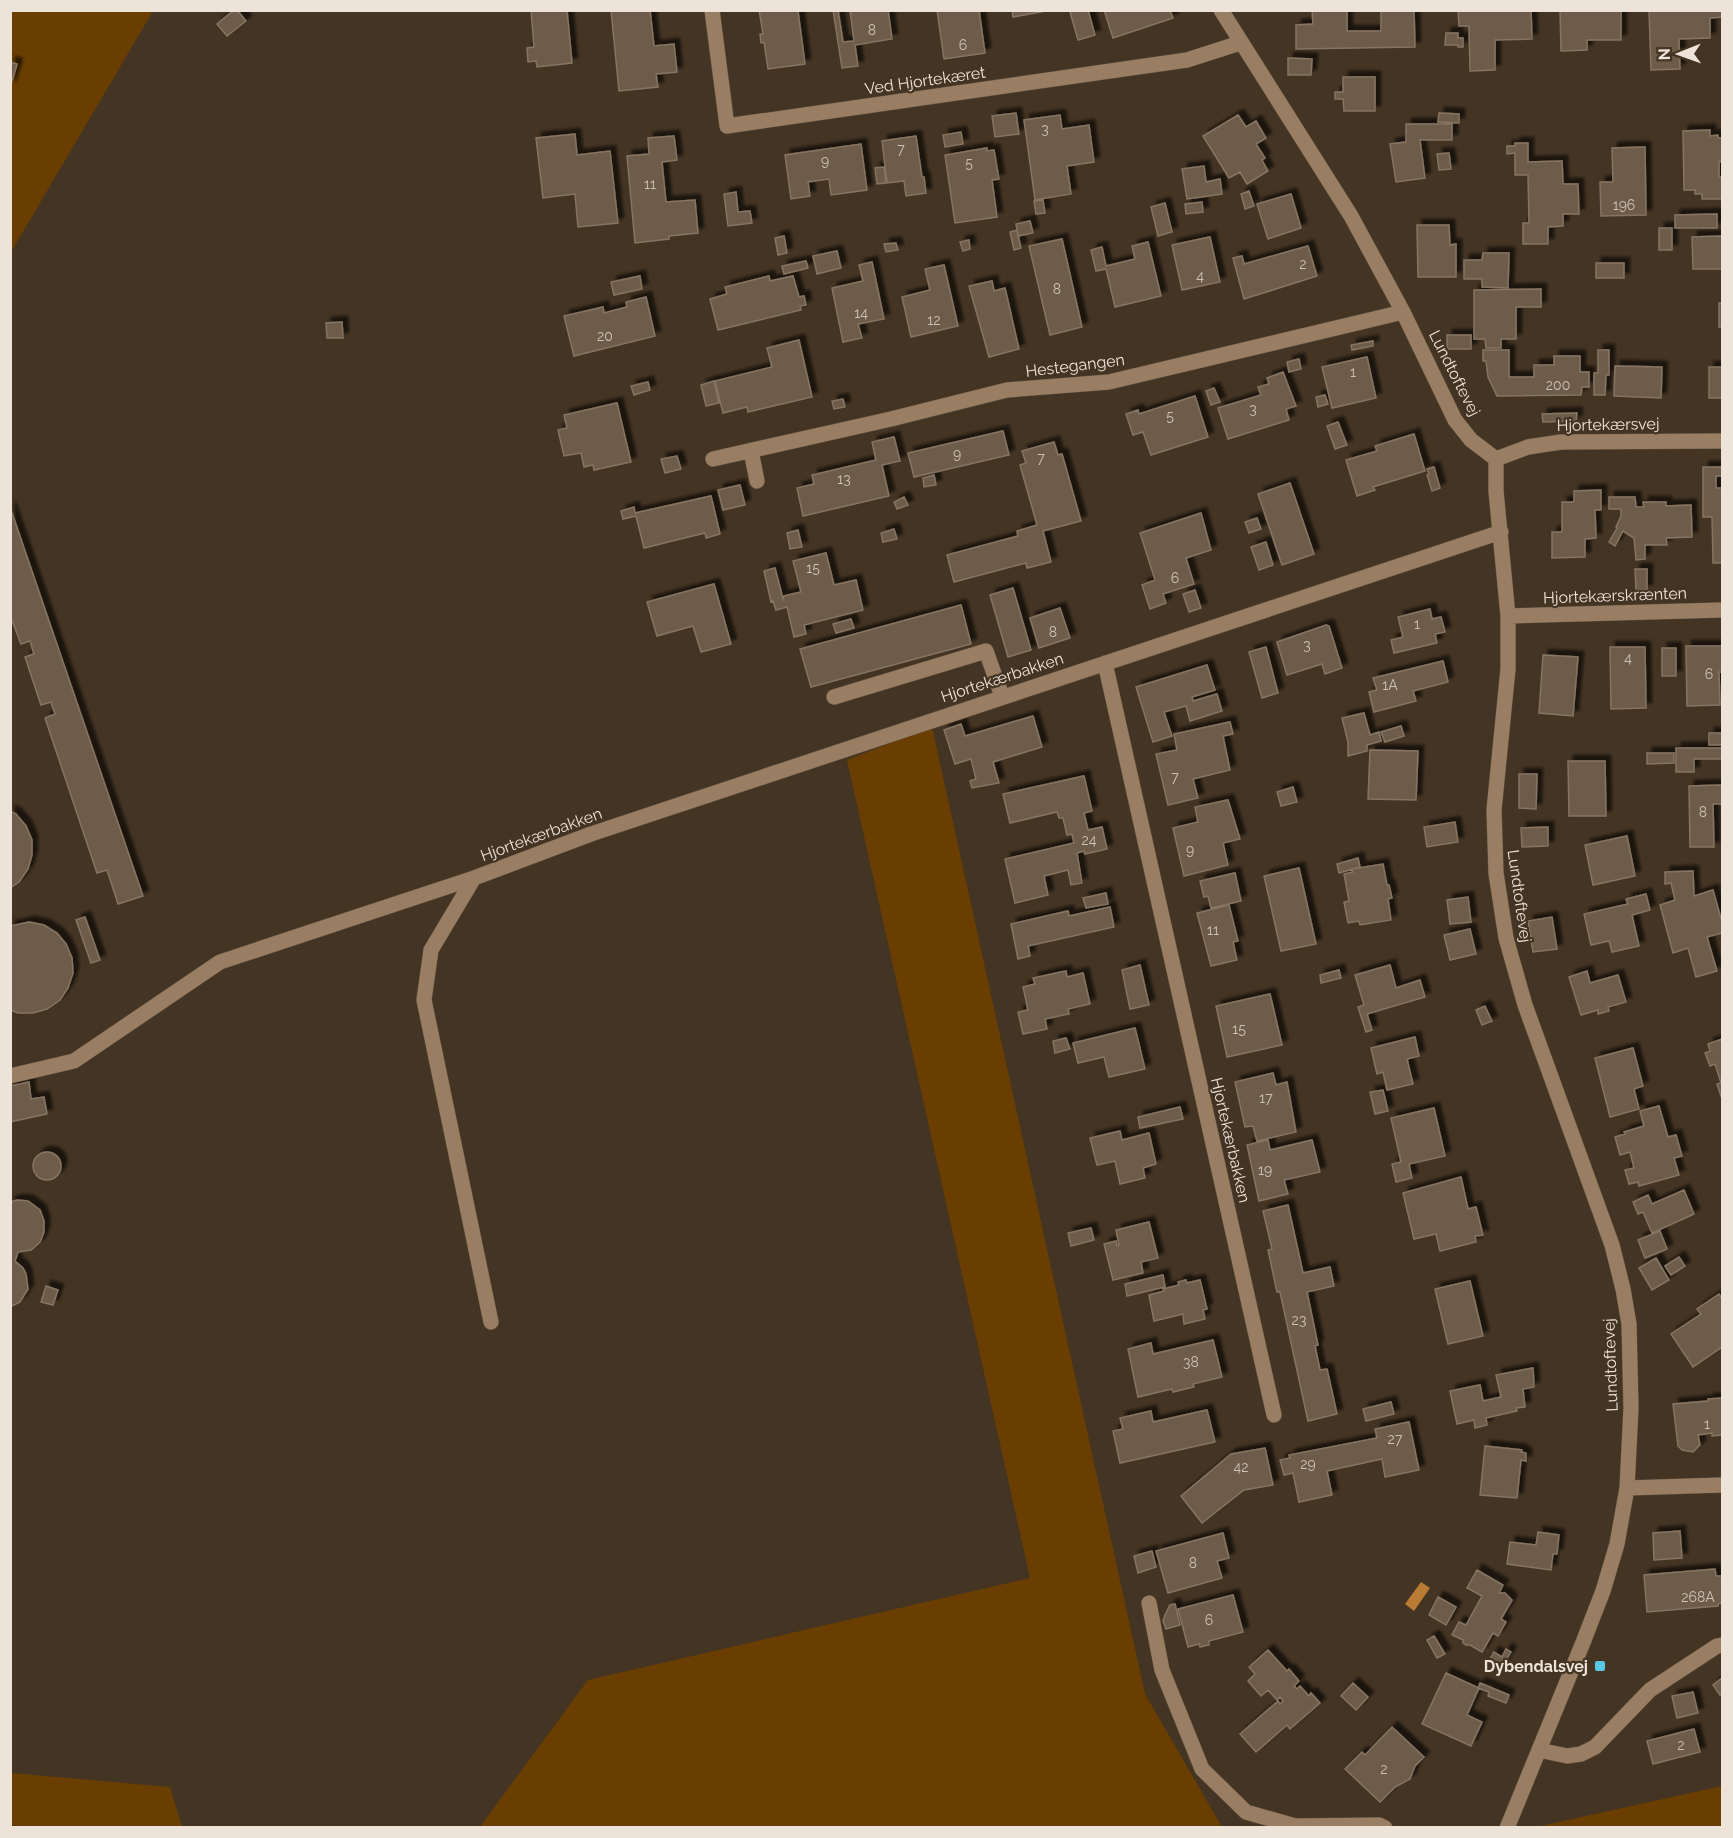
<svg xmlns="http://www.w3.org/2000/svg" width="1733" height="1838" viewBox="0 0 1733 1838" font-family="Raleway,sans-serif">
	<defs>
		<filter id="shadow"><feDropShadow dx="5.5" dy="-5.5" stdDeviation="1.5" flood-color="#0009"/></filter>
	</defs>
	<rect width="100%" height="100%" fill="#443423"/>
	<path fill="#6a3e00" d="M11,11h142l-142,241z
		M932,727l213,967 77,133 -743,1 109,-148 442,-102 -183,-818z
		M11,1773l159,14 12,40 -153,1 -18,-3z
		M1722,1786v41h-186z"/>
	<path fill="#ba7c34" d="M1421,1582l9,6 -16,23 -9,-7z"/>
	<path fill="#6d5c4a" stroke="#867462" stroke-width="1.5" filter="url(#shadow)" d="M234,10h3l9,11 -19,15 -10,-12z
		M531,10h36l5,53 -35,4 -1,-6 -8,1 -1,-14 7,-1z
		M611,10h39l4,36 20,-2 3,28 -21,2 2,13 -39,4z
		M759,10h42l-3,1 7,53 -37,5 -4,-27 -3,1 -1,-9h3z
		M833,10h5l5,32 11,-1 -4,-31h38l4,29 -37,6 3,21 -16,2z
		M937,10h42l6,43 -41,6z
		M1012,10h39l-38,7z
		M1076,10h12l7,25 -17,5 -8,-28z
		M1104,10h66l3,8 -60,20z
		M1312,10h35v21h34v-21h33l1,37 -119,2v-24l17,-1z
		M1458,10h73l1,29 -37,1v30l-25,1 -1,-45h-10z
		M1560,10h61v30h-34v10l-26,1z
		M1649,10h73v7l-12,1v20l-31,1 1,30 -29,1z
		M1446,33h12v5h5v9h-5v-2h-13z
		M1288,58l24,1 -1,16h-23z
		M10,62l7,2 -7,24z
		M1343,77h32v34h-31l-1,-12h-8v-7h8z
		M1016,113l3,21 -24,3 -3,-21z
		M1439,113l20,1v9l-21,-1z
		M1060,115l2,14 27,-4 5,37 -27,4 4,28 -36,6 -11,-80z
		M1238,115l8,12 10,-6 10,17 -10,6 9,14 -3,2 6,11 -21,13 -7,-12 -11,6 -26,-42z
		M1406,124h46v16h-32l5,38 -29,4 -6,-38 16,-2z
		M1710,130v6l8,-1v3h4v23l-3,1v15h3v22h-20v-5h-7v-4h-11l-1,-59z
		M961,132l2,12 -18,3 -2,-12z
		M575,134l2,21 33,-4 8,72 -40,4 -3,-33 -32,4 -7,-60z
		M674,136l3,24 -15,2 4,40 29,-2 3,33 -29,3v3l-34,4 -8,-87 22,-2 -1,-16z
		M916,136l6,41h2l2,16 -20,3 -2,-15 -17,2 -5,-42z
		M1515,143h13v19l34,-1 1,23h15l1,30h-16v12l-15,1v17h-25v-21h6l-1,-48h-13v-22l-8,1v-8h8z
		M861,144l6,46 -36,5 -2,-16 -21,3 2,14 -19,3 -6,-44z
		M1645,147l1,68 -45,1 -1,-34h13l-1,-34z
		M987,148v3l7,-1 5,29 -7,1 5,37 -42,6 -10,-68z
		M1449,153l2,16 -12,1 -2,-16z
		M1204,166l2,16 14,-3 2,15 -35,5 -5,-30z
		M884,167l2,16 -9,1 -2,-16z
		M1249,191l5,15 -9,3 -4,-15z
		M736,192l2,20 12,-1 2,12 -24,3 -4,-32z
		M1291,194l10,34 -33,11 -11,-35z
		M1043,200l2,13 -9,1 -2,-13z
		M1202,202l1,10 -17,2 -1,-10z
		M1165,203l7,29 -14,4 -7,-29z
		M1717,214v14h-42v-13z
		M1030,221l3,12 -15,3 -2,-12z
		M1417,225h32l1,20 6,-1v33h-38z
		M1659,228h13v22h-13z
		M1017,230l4,18 -7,2 -4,-18z
		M784,236l3,17 -9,2 -3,-17z
		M1722,236v33h-29l-1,-32z
		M1210,237l10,45 -38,8 -10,-45z
		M1062,239l20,88 -32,8 -21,-89z
		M969,240l1,9 -7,2 -3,-9z
		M1148,242l13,54 -46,11 -9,-38 -10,2 -5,-21 11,-3 4,19 29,-7 -3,-13z
		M896,243l2,7 -12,2 -2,-8z
		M1308,246l9,30 -73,23 -11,-41 9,-2 2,8z
		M837,251l4,17 -24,6 -4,-18z
		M1483,253h26l-1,35 -26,-1v-8h-18v-19h18z
		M806,261l2,7 -24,6 -2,-8z
		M872,262l12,57 -26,5 4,14 -19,4 -11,-54 31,-7 -4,-16z
		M1596,263h28v15h-28z
		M944,265l14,61 -47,11 -9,-40 28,-7 -5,-21z
		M640,276l2,13 -28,6 -3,-13z
		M769,276l1,5 23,-5 6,21 5,-1 2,9 -6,1 1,4 -83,20 -8,-31 17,-5 -2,-7z
		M992,281l2,10 11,-3 14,61 -30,8 -20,-71z
		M1541,289v18h-25v32h-15v9h-15l-1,-9h-11v-49z
		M646,297l9,39 -81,20 -10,-40 39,-9 1,6 23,-6 -1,-5z
		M1719,303h3v24h-3z
		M342,322l1,16h-16l-1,-15z
		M1447,335h24v14h-24z
		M799,340l13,57 -64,15 -1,-5 -24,6 -8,-32 57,-14 -5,-19z
		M1373,341v5l-21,4 -1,-5z
		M1483,350h26v27h25v-12h20v-9h26v16h9v15h-7l-1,8 -84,1 -9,-19 -2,-16h-3z
		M1598,350h11v25h-3l-1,20h-11v-22h4z
		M1367,357l9,41 -44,10 -10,-41z
		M1299,359l2,10 -12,3 -2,-10z
		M1615,366l47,1 -1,31 -47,-2z
		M1709,367h13v31h-13z
		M1283,372l13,34 -10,3 3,11 -61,19 -10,-31 43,-13 -3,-8 11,-3 -2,-6z
		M714,381l5,22 -13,3 -5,-21z
		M648,382l2,8 -16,5 -3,-9z
		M1214,388l6,14 -9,3 -5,-14z
		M1325,395l3,9 -10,3 -2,-10z
		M1195,396l13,41 -57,18 -8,-23 -10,3 -7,-21 12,-4 1,4z
		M843,399l2,8 -11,2 -2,-8z
		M617,403l14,59 -37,8 -1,-5 -9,2 -3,-14 -17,3 -6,-26 9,-2 -3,-13z
		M1577,413l-1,8 -33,1 -1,-8z
		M1338,422l9,23 -12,4 -8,-23z
		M1003,431l6,24 -95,22 -6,-24z
		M1414,434l11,37 -52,16 2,3 -18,6 -11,-36 31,-9 -2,-5z
		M894,437l6,24 -18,4 7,31 -86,20 -6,-28 17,-4 -2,-9 64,-15 -4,-18z
		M1054,442l4,13 4,-1 19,67 -38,10 8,31 -24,6 -1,-5 -72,19 -7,-27 71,-19 -1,-5 20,-6 -17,-60 6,-2 -4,-12z
		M677,456l4,13 -16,4 -4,-14z
		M1434,467l6,21 -8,3 -5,-16 2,-1 -2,-5z
		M1703,467h19v9h-6v12h6v75h-9l-1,-46h-9z
		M934,475l2,10 -12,2 -1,-9z
		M1290,483l24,71 -32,11 -24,-71z
		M740,485l5,20 -22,5 -5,-20z
		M1601,490v20h-6l1,28 -11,1v18l-33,1v-26h10v-30h12v-11z
		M711,496l9,38 -14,4 -1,-5 -61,15 -8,-32 -13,3 -2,-8 13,-4 1,6z
		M904,497l4,8 -11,4 -3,-7z
		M1609,497h26l1,10h8l-1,-5h23v4l25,-1 1,32 -26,1 1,7h-22v14l-9,1 -2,-22 -11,-7 -8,15 -6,-4 8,-14 -1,-1 5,-11v-7h-12z
		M10,507l133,389 -25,8 -11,-34 -10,3 -52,-155 10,-4 -4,-12 -10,3 -16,-48 9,-3 -4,-13 -9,3 -11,-29z
		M1201,513l10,37 -25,8 8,26 -31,10 3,9 -16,6 -8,-24 13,-5 -15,-47z
		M1257,518l4,11 -12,4 -4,-11z
		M894,529l3,10 -14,3 -2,-9z
		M798,530l4,17 -12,2 -3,-16z
		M1266,542l7,23 -14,5 -8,-23z
		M826,553l8,32 22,-5 7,30 -59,15 2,9 -12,3 -7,-30 -11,3 -3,-9 -2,1 -7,-31 11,-3 8,31 1,-3 17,-4 -8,-31z
		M1635,569h12v21h-11z
		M714,584l17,60 -30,8 -8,-26 -36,10 -10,-34z
		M1013,588l18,62 -23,7 -18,-62z
		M1195,590l6,18 -12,4 -6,-18z
		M961,605l10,39 -160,43 -11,-38z
		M1060,608l10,30 -31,10 -9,-30z
		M1430,609l2,10 9,-2 4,15 -10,2 2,9 -43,10 -3,-13 12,-3 -5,-20z
		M851,619l3,9 -18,5 -3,-9z
		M1326,625l3,1 13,42 -17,6 -3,-10 -35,11 -10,-33z
		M1686,646h36v26h-3l1,33 -33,1z
		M1266,647l12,46 -16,5 -13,-46z
		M1610,647h35l1,61 -35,1z
		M1662,648h14v28h-14z
		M1543,655l35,2 -5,59 -34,-3z
		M1443,661l5,21 -35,9 3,10 -42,11 -5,-20 8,-2 -4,-12z
		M1207,665l8,25 -23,7 1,4 24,-7 5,17 -32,10 -4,-15 -22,6 8,24 -19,6 -17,-55z
		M1364,713l6,22 9,-3 2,9 -14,4v6l-19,5v-14l-6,-24z
		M1033,716l9,31 -49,15 6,21 -27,5 -2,-7 6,-2 -5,-20 -16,5 -11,-34 17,-6 4,12z
		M1230,722l3,12 -10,2 7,34 -37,9 5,19 -30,7 -12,-51 21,-4 -3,-16z
		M1401,726l3,10 -19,6 -4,-10z
		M1709,733h13v12h-13z
		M1676,748h46v11h-28v13h-18z
		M1370,750l48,1 -2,49 -48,-1z
		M1647,753h27v10l-27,1z
		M1568,761h37l1,55h-37z
		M1519,774h18l-1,35 -17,-1z
		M1084,776l8,35 -8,2 4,17 14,-3 5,22 -22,5 -1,-3 -7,2 5,30 -11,2 -3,-15 -24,6 4,19 -33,8 -10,-44 69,-16 -2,-9 -5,1 -4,-17h-4l-2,-6 -47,11 -7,-29z
		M1722,785v19h-9l1,43h-24l-1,-61z
		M1293,787l4,15 -16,4 -4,-14z
		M1228,800l12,39 -17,4 5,22 -44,11 -11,-48 25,-6 -3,-15z
		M10,811l6,3 10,12 6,14v15l-4,14 -9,13 -9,6z
		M1455,822l3,20 -31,5 -3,-20z
		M1548,827v19l-26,1 -1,-19z
		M1627,836l8,40 -42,9 -8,-40z
		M1358,858l2,9 -21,6 -2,-9z
		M1383,864l4,21h2l3,13 -4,1 3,21 -31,5 -1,-4 -11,2 -4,-21 5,-1 -5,-27 9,-2 -1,-3z
		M1299,868l17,76 -35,7 -17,-75z
		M1693,871l1,25 19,-6 9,32v11l-15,4 10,34 -21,6 -8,-29 -15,5 -13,-48 15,-5 -4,-17 -6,1v-12z
		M1235,873l6,28 -30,7 -3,-12 -4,1 -4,-16z
		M1106,893l2,11 -22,4 -3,-10z
		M1646,894l4,16 -18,5 7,31 -27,6 -3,-11 -18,4 -7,-31 44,-10 -2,-5z
		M1468,897l3,25 -21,2 -3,-24z
		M1229,905l9,36 -5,1 4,18 -26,6 -14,-53z
		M1110,907l4,20 -86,19 2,10 -12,3 -7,-35 57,-13 1,5z
		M85,917l15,43 -9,3 -15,-43z
		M1552,917l5,32 -24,3 -5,-31z
		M29,922l15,3 13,8 9,11 6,14 1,15 -5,15 -8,12 -13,9 -14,4h-15l-8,-3v-84z
		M1470,929l6,25 -26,6 -6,-25z
		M1140,965l9,40 -19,4 -8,-39z
		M1390,965l6,23 24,-8 5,17 -58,17 5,16 -6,2 -8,-25 6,-2 -9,-30z
		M1339,970l2,8 -20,5 -1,-8z
		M1066,971l1,6 16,-4 7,31 -22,5 1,5 -24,5 2,10 -24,5 -5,-22 10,-2 -5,-23 12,-3 -2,-6z
		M1587,971l3,12 28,-8 8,27 -18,5 1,4 -11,3v-4l-17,5 -12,-38z
		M1270,994l12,51 -55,12 -11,-51z
		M1485,1006l7,15 -10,4 -6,-15z
		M1135,1028l10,41 -36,8 -5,-20 -26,6 -5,-20z
		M1415,1037l4,19 -12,3 6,25 -26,6 -4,-18 -6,2 -6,-26z
		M1066,1038l4,11 -15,4 -2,-12z
		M1722,1039v60l-5,-15 4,-1 -6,-19 -5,2 -5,-13 5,-2 -2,-7z
		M1633,1048l10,38 -9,3 5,20 -29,8 -15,-59z
		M1273,1073l3,12 11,-3 9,50 -39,9 -4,-15 -8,1 -10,-45z
		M29,1082l2,17 13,-2 3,17 -37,8v-36z
		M1383,1090l5,21 -13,3 -5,-22z
		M1659,1106l9,31 8,-2 6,21 -8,2 5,17 -40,11 -1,-4 -9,2 -4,-14 9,-2 -4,-16 -10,3 -5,-18 10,-3 -1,-2 20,-6 -4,-15z
		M1180,1107l3,12 -43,9 -2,-11z
		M1434,1108l11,48 -36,8 3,14 -16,4 -4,-18 9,-2 -10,-44z
		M1120,1131l2,9 27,-7 7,31 -13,4 2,10 -25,6 -5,-23 -18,4 -7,-27z
		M1268,1140l2,10 42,-10 8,32 -36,8 4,14 -29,7 -12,-56z
		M33 1166a14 14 0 1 1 28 0a14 14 0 1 1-28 0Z
		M1461,1177l7,32 8,-2 7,28 -8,1 1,6 -36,9 -4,-17 -22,5 -11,-46z
		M1684,1190l10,24 -42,19 -9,-21 -5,2 -5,-12 15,-7 4,9z
		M17,1200l11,1 12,9 4,11v11l-4,10 -9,8 -13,2 -3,9 8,7 3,6 2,15 -8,13 -10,5v-105z
		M1288,1205l15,68 27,-6 4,19 -27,6 11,53 -3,1 5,24 7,-1 10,45 -29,7 -28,-129h-3l-9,-42 4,-1 -9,-38z
		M1149,1222l9,36 -17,4 2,11 -30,7 -9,-36 12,-3 1,5 2,-1 -3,-15z
		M1091,1228l3,12 -23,6 -3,-13z
		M1660,1231l7,18 -22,9 -7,-18z
		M1679,1257l6,9 -14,9 -6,-9z
		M1656,1258l13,22 -17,10 -13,-22z
		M1163,1275l2,12 -38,9 -2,-12z
		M1186,1280l1,3 13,-3 7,29 -4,1 2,9 -21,5 -1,-10 -29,7 -5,-26 15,-4 -1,-2 16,-4 -1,-3z
		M1470,1281l13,55 -35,8 -13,-55z
		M46,1286l12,4 -5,15 -12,-3z
		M1719,1294l3,5v48l-29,20 -22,-33 30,-20 -4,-5z
		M1213,1340l9,37 -29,7 1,3 -21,5 -1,-3 -34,8 -10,-48 23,-6 2,11z
		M1533,1368l1,19 -11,2 2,18 -9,1 1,3 -31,7 1,7 -12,3 -1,-8 -17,4 -7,-33 30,-6 3,16 18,-4 -5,-22z
		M1722,1398v37l-10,1v-3l-14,2 2,10 -7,7 -11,-2 -4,-4 -5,-42 35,-3v-2z
		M1391,1402l3,12 -28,7 -3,-12z
		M1207,1410l8,32 -95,21 -7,-32 10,-2 -3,-11 31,-7 2,11z
		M1409,1422l10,48 -34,7 -3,-18 -55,12 5,24 -33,7 -6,-29 -9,2 -4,-15 10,-2 -1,-3 88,-17 -2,-9z
		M1485,1446l37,4 -1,2 5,1v8l-5,-1 -4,38 -37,-3z
		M1265,1448l8,37 -29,5 -42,33 -21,-27 50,-42z
		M1680,1531l2,27 -28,2 -1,-27z
		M1538,1532l21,3 -2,19h-4l-2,16 -44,-6 3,-22 26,3z
		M1223,1533l6,25 -12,3 5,17 -54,15 -12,-42z
		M1152,1551l4,16 -18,6 -4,-17z
		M1715,1569l1,7h6v27l-4,1v2l-71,6 -3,-37z
		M1477,1570l26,15 -4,8h6l7,7 -11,19 5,3 -8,14 -5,-3 -11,19 -12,-7h-4l-3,-2v-3l-11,-5 7,-13 7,3 16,-29 -15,-8z
		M1233,1595l10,37 -34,9v4l-9,2 -1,-3 -11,3 -10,-38z
		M1438,1597l18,10 -10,18 -17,-10z
		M1175,1604l5,21 -14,4 -3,-8 2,-6 5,-10z
		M1434,1636l11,18 -8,4 -10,-18z
		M1506,1649l5,3 -9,14 -12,-7 4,-7 8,5z
		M1268,1650l19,21 2,-2 10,12 -5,5 3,3 3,-3 9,10 2,-3 9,10 -30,26 -3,-4 -31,27 -16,-18 38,-33 2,3 3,-3 -3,-4 -3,3 -9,-10 -7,6 -13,-15 7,-7 -6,-7z
		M1446,1673l33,15 -12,27 15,7 -11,24 -49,-22z
		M1722,1678v15l-2,2 -7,-10z
		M1353,1683l15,14 -12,13 -15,-14z
		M1480,1683l29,12 -3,8 -18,-7 1,-4 -11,-4z
		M1693,1692l5,21 -21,5 -5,-22z
		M1392,1727l32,30 -9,9 -5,13 -15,8 -15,15 -35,-33 17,-17 3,3z
		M1694,1729l6,23 -47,12 -6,-23z"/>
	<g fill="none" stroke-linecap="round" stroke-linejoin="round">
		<g stroke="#5f5040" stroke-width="16">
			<path id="minor" d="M712,10l15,116 460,-66 53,-17
				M1221,10l130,206 52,96 52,108 16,20 25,19
				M751,451l6,30
				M713,459l178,-40 116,-29 102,-8 294,-70
				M1496,459v32l12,125v53l-14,141 2,63 10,65 19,67 87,240 11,44 6,35 2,84 -4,80 -10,56 -14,47 -21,54 -75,183
				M1496,459l32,-12 33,-5 161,-1
				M1508,616l214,-6
				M1105,663l169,752
				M834,697l152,-46 16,45
				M474,878l-43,72 -7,50 67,322
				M10,1076l64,-15 146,-99 254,-84 117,-44 910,-302
				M1627,1488l95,-3
				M1149,1603l13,67 40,99 44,43 49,14 84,-1 6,3
				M1539,1750l28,6 14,-2 14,-7 55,-57 67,-44 5,-1"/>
		</g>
		<use href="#minor" stroke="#9a7e63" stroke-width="15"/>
	</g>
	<rect fill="#58c8e4" stroke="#443423" stroke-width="2" x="1594" y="1660" width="12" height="12" rx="3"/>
	<g text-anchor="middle" stroke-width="4.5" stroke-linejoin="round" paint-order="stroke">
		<g font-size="14" fill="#cec1b5">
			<text x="872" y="35">8</text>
			<text x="963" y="50">6</text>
			<text x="1045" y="134">3</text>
			<text x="901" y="154">7</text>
			<text x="825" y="166">9</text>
			<text x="969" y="168">5</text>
			<text x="650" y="189">11</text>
			<text x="1624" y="210">196</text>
			<text x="1303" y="269">2</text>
			<text x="1200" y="281">4</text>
			<text x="1057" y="294">8</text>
			<text x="861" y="318">14</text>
			<text x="934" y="325">12</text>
			<text x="605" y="341">20</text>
			<text x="1353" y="377">1</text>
			<text x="1558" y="390">200</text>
			<text x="1253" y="414">3</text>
			<text x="1170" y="421">5</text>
			<text x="957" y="459">9</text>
			<text x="1041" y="463">7</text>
			<text x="844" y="484">13</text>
			<text x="813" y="573">15</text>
			<text x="1175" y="583">6</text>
			<text x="1417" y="629">1</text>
			<text x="1053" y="637">8</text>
			<text x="1307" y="650">3</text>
			<text x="1628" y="663">4</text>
			<text x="1709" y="679">6</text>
			<text x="1390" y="690">1A</text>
			<text x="1175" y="782">7</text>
			<text x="1703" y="817">8</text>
			<text x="1089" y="845">24</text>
			<text x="1190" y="855">9</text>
			<text x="1213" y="935">11</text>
			<text x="1239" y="1034">15</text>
			<text x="1266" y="1103">17</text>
			<text x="1265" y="1175">19</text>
			<text x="1299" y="1325">23</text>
			<text x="1191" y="1367">38</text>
			<text x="1707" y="1429">1</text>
			<text x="1395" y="1444">27</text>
			<text x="1308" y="1469">29</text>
			<text x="1241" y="1472">42</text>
			<text x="1193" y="1568">8</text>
			<text x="1698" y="1602">268A</text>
			<text x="1209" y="1625">6</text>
			<text x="1681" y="1750">2</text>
			<text x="1384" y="1774">2</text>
		</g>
		<g font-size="16" fill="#eee3d9" stroke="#443423">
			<text transform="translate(925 80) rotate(-8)" y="6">Ved Hjortekæret</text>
			<text transform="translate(1075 365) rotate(-7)" y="6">Hestegangen</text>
			<text transform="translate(1455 373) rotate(63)" y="6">Lundtoftevej</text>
			<text transform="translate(1608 424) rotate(-1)" y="6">Hjortekærsvej</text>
			<text transform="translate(1615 595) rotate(-2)" y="6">Hjortekærskrænten</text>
			<text transform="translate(1002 677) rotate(-18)" y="6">Hjortekærbakken</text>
			<text transform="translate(541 834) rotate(-20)" y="6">Hjortekærbakken</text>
			<text transform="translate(1520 896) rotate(82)" y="6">Lundtoftevej</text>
			<text transform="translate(1231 1140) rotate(77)" y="6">Hjortekærbakken</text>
			<text transform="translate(1610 1365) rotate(-92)" y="6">Lundtoftevej</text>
		</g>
		<g font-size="16" font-weight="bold" fill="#eee3d9" stroke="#443423" text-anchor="end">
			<text x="1588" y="1672">Dybendalsvej</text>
		</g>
	</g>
	<rect width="1733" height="1838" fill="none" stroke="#eee3d9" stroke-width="24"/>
	<g transform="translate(1679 54) rotate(269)" stroke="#443423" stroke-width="4.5" paint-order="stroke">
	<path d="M0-4.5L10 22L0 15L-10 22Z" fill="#eee3d9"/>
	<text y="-9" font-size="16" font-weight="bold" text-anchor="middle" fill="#eee3d9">N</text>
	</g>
</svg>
